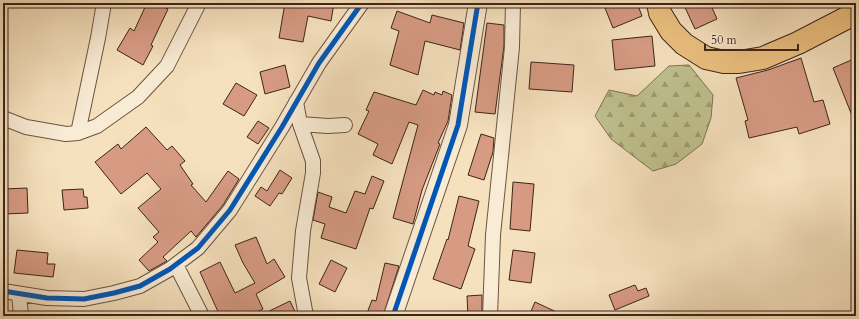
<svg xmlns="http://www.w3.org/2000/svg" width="859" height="319" viewBox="0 0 859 319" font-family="Cardo,serif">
	<defs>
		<pattern id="forest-firs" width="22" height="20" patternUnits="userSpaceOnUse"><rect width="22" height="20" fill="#bfc28f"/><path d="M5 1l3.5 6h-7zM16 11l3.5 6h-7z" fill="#9d9d74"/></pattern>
	</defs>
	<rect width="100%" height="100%" fill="#f6e1be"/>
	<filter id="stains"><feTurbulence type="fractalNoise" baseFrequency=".005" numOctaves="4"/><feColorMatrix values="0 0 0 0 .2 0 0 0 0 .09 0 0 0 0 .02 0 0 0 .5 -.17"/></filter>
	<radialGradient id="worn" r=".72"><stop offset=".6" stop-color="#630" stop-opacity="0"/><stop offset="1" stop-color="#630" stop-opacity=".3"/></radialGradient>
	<path fill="url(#forest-firs)" stroke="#7e7354" d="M689,65l24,30 -2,23 -9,26 -26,20 -23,7 -42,-32 -16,-23 14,-26 28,6 32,-30z"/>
	<path fill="#d79b84" stroke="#3e2419" d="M147,3h8l13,6 -17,36 2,1 -10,19 -26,-15 13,-22 4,3z
		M285,3h49l-3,18 -23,-5 -5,26 -24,-4z
		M603,3h34l5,13 -29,12z
		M683,3h27l7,16 -22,10z
		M397,11l33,12 2,-8 32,8 -4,27 -35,-9 -7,34 -28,-10 9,-34 -8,-3z
		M487,23l17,2v21l-9,68 -20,-2z
		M652,36l3,30 -40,4 -3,-30z
		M801,58l13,44 9,-2 7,24 -31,10 -2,-7 -48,11 -4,-17 3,-1 -12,-42 32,-8z
		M856,58v65h-1l-22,-55z
		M531,62l43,3 -2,27 -43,-3z
		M285,65l5,22 -25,7 -5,-22z
		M236,83l21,12 -13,21 -21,-12z
		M423,90l11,5 1,-3 7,3 1,-4 9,4 -4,26 -10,22 2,1 -18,46 -9,34 -20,-6 25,-93 -9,-3 -17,42 -19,-9 5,-11 -20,-10 11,-23 -3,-1 8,-18 42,13z
		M258,121l11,7 -11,16 -11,-7z
		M146,127l21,23 5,-4 13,15 -5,4 13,19 -2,1 15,17 22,-31 11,8 -16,26 -27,32 -5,-6 -28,26 4,4 -18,10 -10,-11 19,-18 -5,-5 6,-5 -21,-24 23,-19 -14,-16 -26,21 -26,-32 23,-18 3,5z
		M481,134l13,4 -1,14 -9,28 -16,-5z
		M280,170l12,8 -10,16 -3,-1 -9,13 -15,-10 6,-9 6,4z
		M372,176l12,5 -11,28 -3,-1 -14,41 -35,-11 4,-14 -12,-4 5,-28 14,5 -3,10 17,6 9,-22 10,3z
		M513,182l21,2 -4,47 -20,-2z
		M27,188l1,25 -24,1 -1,-25z
		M83,189l1,8h3l1,11 -24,2 -2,-20z
		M459,196l20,5 -11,45 7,3 -14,40 -28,-10 14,-40 1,1z
		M256,237l11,27 7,-5 11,18 -29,17 7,15 -15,7h-28l-20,-44 20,-10 15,31 20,-10 -12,-20 -8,-18z
		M17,250l31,3 -1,11h8l-2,13 -39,-4z
		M513,250l22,3 -4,30 -22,-3z
		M331,260l16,8 -12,24 -16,-8z
		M385,263l14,3 -16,50h-17l6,-16 4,1z
		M635,285l3,6 8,-3 3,8 -34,14 -6,-15z
		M482,295v21h-14l-1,-20z
		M290,301l7,15h-38z
		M535,302l30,14h-36z"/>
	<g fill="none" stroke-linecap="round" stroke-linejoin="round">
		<g stroke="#6c5342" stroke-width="16">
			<path id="minor" d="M296,102l4,22 13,37v12l-10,58 -4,47 7,38
				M3,118l23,9 40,7 12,-1 19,-7 41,-29 29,-31 32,-63
				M300,124l28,2 17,-1
				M78,133l20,-95 6,-35
				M176,265l26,51
				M3,291l44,7 37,1 30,-6 26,-7 30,-17 28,-21 32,-38 52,-83 37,-64 43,-60
				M19,294l2,22
				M490,316l3,-81 19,-188 1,-44"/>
		</g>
		<g stroke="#6c5342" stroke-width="20">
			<path id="tertiary" d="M393,316l65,-191 20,-122"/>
		</g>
		<g stroke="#3e2419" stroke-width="24">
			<path id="primary" d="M658,3l2,10 11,18 13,13 22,14 18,4h15l24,-4 35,-15 58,-30"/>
		</g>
		<use href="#minor" stroke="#f9ecd5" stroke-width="14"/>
		<use href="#tertiary" stroke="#f9ecd5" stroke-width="18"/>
		<use href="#primary" stroke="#ebc07f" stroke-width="22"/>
		<g stroke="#f9ecd5" stroke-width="8">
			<path id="cycleway" d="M3,291l44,7 37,1 30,-6 26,-7 30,-17 28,-21 32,-38 52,-83 37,-64 43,-60
				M393,316l65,-191 20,-122"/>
		</g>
		<use href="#cycleway" stroke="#0057b8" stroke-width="5"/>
	</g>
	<rect width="859" height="319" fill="none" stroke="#f6e1be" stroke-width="16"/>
	<rect x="4" y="4" width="851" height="311" fill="none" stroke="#3e2419" stroke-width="2"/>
	<rect x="8" y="8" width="843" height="303" fill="none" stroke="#3e2419"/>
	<path d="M705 44v6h93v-6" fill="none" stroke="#3e2419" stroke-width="2"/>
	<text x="711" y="44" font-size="12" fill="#3e2419" stroke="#f9ecd5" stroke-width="3" paint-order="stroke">50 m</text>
	<rect width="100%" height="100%" filter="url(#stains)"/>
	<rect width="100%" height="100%" fill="url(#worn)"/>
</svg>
